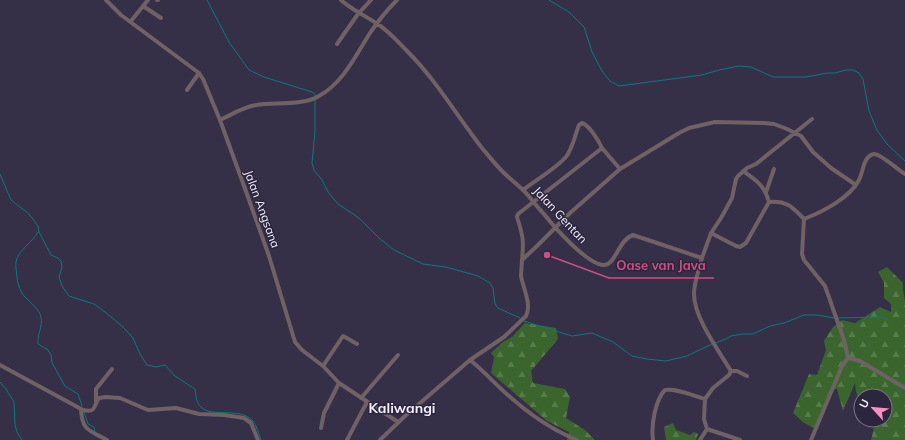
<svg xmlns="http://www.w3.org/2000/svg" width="905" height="440" viewBox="0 0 905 440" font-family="Mulish,sans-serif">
	<defs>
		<pattern id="forest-firs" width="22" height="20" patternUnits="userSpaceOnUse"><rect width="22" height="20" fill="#3a662d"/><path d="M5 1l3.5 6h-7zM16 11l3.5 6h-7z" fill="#577c4c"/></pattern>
	</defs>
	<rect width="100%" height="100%" fill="#362f48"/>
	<path fill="url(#forest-firs)" d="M887,267l16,16v7l2,11v139h-34l4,-16 -3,-4h13v-24h-24v9l-5,-13 -1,-9 -12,28 -6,-22h-3l-17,41 -14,-8 -10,-9 16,-39 8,1 9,-25 -2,-9 9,-14 9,-7 13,3 25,-16 11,5v-8l-7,-6v-15l-6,-11z
		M525,323l31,5 2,11 -27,32 2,12 32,6 5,8 -4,21 19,12 10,10h-28l2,-8 -22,-11 -56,-48 3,-16 -3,-4 12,-11 9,-5z
		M673,423l3,7 14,5 4,-3 4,2 -2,6h-30l-2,-13z"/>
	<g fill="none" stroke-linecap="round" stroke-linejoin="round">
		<path stroke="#087b80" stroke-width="1" d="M207,0l22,42 20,28 15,7 48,15 3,2v3
			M549,0l20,12 15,15 8,25 10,19 8,10 9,5 83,-11 17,-5 20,-4 12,1 22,10h33l22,-4h7l11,-3h7l6,3 4,6 6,32 8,19 10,14 18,17
			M315,100v31l-3,32 2,7 8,10 6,12 10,12 21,14 20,20 15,12 29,14 23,3 32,9 12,7 3,5 2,16 3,4 22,10
			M0,174l11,26 18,14 9,12 1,6 12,23 7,3 3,3 1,6 -3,10 3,9 7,10 25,8 11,8 18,15 10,11 7,16 7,11 9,2 9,-2 10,11 20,13c1,6 1,14 6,18 11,11 38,0 51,13 5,5 6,13 9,20
			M38,232c-5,10 -20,18 -22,30 -1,4 1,11 1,16 1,7 4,15 8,19 5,5 15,13 16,20 2,9 -4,18 -3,27l10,6 3,5 1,8 13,23 13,8 4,12
			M839,318l42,-1 7,3
			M524,321l48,15 20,-3 21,9 19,14 15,3 19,2 21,-5 25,-12
			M715,343l11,-4 5,-3 12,-2h10l17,-8 14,-3 20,-8h13l17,3
			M0,382l6,7 8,13 1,23 2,7 5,8
			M84,412l4,12 6,3 1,5"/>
		<path stroke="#706164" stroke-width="4" d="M106,0l15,15 78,58 4,6 17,41 28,77 21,59 26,86 7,8 21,16 16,17 59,39
			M157,0h1
			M341,0c11,10 23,15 35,23 12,7 22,19 32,29 28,28 49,64 74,96 6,7 13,16 20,23 7,7 15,13 22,20 7,7 13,16 20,23 10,13 43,50 59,51 12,2 15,-25 30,-30l69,23 9,-25 25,13 4,1 6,-4 23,-41c18,-2 24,6 35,17 18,-7 46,-21 55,-39 4,-7 4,-24 15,-26 7,0 24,16 31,20
			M143,6l18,12
			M131,21l17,-21
			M337,44l21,-30 13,-14
			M187,90l12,-17
			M220,120c11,-5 23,-13 36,-15 19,-3 47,1 63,-9 24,-13 37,-41 51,-63 8,-12 17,-23 27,-33
			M602,148l18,21
			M743,171c14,10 21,14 26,31
			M766,192l8,-23
			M804,219l-2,35 2,6 21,26 19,54 4,18
			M711,233l10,-15 11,-20 4,-19 2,-3 9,-8 9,-4 56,-45
			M702,258c-3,12 -8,24 -8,36 0,24 25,57 37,77l-2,4 -16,13 -8,11 -1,20 3,10
			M522,260c2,-20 1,-24 -5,-43l1,-3 84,-66c-3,-7 -13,-23 -20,-25l-3,2c-4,10 -6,22 -13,32 -12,13 -29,22 -43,33
			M470,360l34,-23 22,-21c6,-12 -3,-28 -5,-40 0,-6 1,-11 1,-16l15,-14 33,-33 50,-44 59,-36 10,-5 26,-6 49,1 10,1 13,5 14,7 12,16 18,16 25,17
			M0,365l83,45c14,3 10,-4 16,-12l7,-1 14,1 28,12 28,-2 23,6 25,1 20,3 7,5 7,17
			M323,366l20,-30 2,1 12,7
			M731,371h6l10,5
			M361,398l37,-43
			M96,402v-13l16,-20
			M81,409c1,22 8,21 26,31
			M321,428l3,-15 15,-30
			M347,440l20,-38
			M380,440l25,-24 65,-56c14,11 26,25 39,36 20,18 43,34 68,44
			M653,440c-2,-14 2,-40 12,-50 12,-2 28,6 40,9
			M700,440l7,-11 33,11
			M811,440l31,-74 6,-8 12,3 45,27"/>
	</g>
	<g text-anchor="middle" stroke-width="3" stroke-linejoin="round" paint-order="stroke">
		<g font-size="12" fill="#f3f0fe" stroke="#2c253e">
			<text transform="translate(262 209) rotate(70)" y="4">Jalan Angsana</text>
			<text transform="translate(560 215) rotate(47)" y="4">Jalan Gentan</text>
		</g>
		<g font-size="14" font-weight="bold" fill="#f3f0fe" stroke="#2c253e">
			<text x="402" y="413">Kaliwangi</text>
		</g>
	</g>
	<path fill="none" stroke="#ce4e84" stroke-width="1.5" d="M547 255L609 278H714"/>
	<circle fill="#ce4e84" stroke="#2c253e" stroke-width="1.5" cx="547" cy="255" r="4"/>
	<g font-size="13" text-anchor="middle" font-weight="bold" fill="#ce4e84" stroke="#2c253e" stroke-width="3" stroke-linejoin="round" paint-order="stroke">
		<text x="661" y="270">Oase van Java</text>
	</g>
	<g transform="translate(873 408) rotate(297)"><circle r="19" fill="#2c253e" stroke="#7c768b"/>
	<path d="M0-3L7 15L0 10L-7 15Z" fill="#fd8ec0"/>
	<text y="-6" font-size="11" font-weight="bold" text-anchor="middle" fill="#f3f0fe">U</text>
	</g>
</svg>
